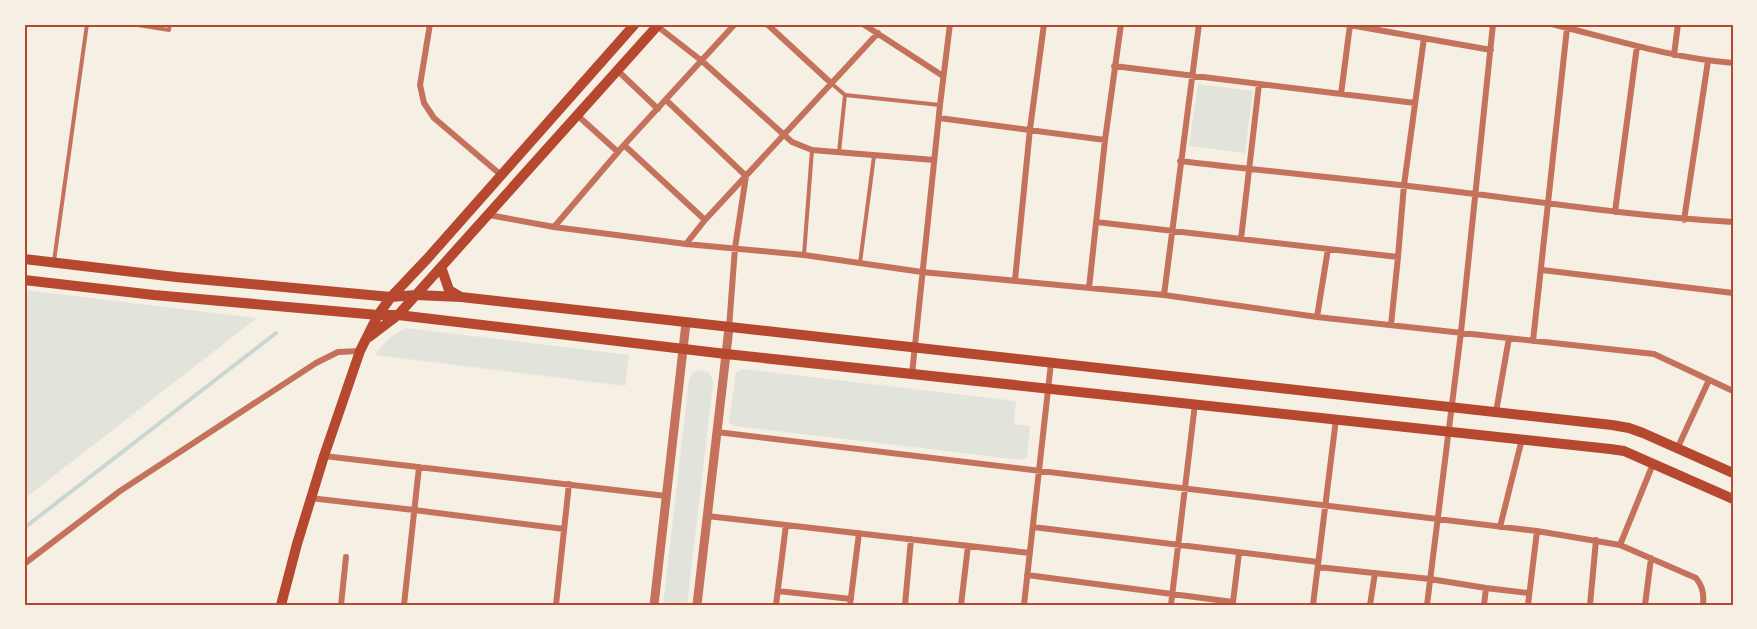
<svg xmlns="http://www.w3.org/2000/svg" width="1757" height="629" viewBox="0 0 1757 629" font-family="Spectral,serif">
	<rect width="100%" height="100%" fill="#f6efe4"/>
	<path fill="#e2e4dc" d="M1198,84l55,7 -8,62 -56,-7z
		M24,290l233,28 -233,181z
		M406,328l223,27 -4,31 -250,-31c9,-12 17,-21 31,-27z
		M742,369l274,32 -2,23 16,2 -3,31 -5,3 -288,-34 -5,-4 7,-49z
		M698,370l11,3 4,7v4l-26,221h-24l26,-225 3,-6z"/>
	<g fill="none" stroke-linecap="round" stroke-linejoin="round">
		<path stroke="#c9d6d2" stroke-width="4" d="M24,528l252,-195"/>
		<path stroke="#c5725c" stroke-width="4" d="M132,24l37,6 1,-6
			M832,84l13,11
			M839,152l6,-57 95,10
			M804,255l8,-105
			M54,261l33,-237
			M860,263l14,-107"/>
		<path stroke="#c5725c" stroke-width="6" d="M430,24l-10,61 4,18 10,15 67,57
			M767,24l64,59
			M863,24l80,52
			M1344,24l147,26
			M1552,24c60,15 119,34 181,39
			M657,26l45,35 90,81 20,8 122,10
			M1674,55l4,-31
			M1114,66l301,37
			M618,71l40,38
			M1341,94l9,-69
			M666,100l80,76 -11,72 -6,80
			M577,115l41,37
			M939,118l166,22
			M624,145l81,75
			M1180,161c98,12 197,20 295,33 86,11 171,23 258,28
			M1615,212l22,-166
			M489,215l65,12 132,17 118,11 118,17 242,23 153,22 337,37 79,37
			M1684,220l24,-159
			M1096,222l302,35
			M554,227l70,-82 111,-121
			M1241,239l18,-155
			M686,244l19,-24 173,-187
			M1542,270l191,23
			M1015,280l15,-151 14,-105
			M1089,288l16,-148 16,-116
			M1164,295l35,-271
			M1317,317l11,-68
			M1391,325l7,-68 6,-72 20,-147
			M1533,341l34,-313
			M912,374l28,-269 10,-81
			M1496,412l13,-74
			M717,432l820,99 83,14 76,33c7,9 8,16 7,27
			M1677,449l32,-69
			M324,456l342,40
			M310,498l104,12 150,19
			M707,516l323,37
			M1033,527l285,35
			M1500,527l22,-88
			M1620,545l33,-81
			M24,564l96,-73 196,-128 22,-11 22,-1
			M1318,567l112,12 56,9 43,5
			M1027,575l206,27v3
			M778,591l73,8
			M1233,602l6,-49
			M341,605l5,-48
			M404,605l15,-138
			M556,605l13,-121
			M776,605l10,-80
			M850,605l9,-72
			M905,605l6,-66
			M961,605l7,-59
			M1024,605l27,-242
			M1171,605l24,-201
			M1313,605l23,-186
			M1370,605l5,-32
			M1427,605l34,-273 32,-308
			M1484,605l2,-17
			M1528,605l9,-74
			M1590,605l6,-65
			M1645,605l6,-47"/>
		<path stroke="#c5725c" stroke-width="9" d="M654,605l32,-282
			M697,605l32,-277"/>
		<path stroke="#b5482f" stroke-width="10" d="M24,259l152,18 215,20 25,-2 45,2 1151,128 17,3 14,5 90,40
			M441,267l8,23 12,7
			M24,280l130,15 224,20h20l328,39 884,95 14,2 109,48
			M369,337l29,-22 261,-291
			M281,605l16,-61 27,-88 36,-105 18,-36 13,-18 36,-38 208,-235"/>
	</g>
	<rect width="1757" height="629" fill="none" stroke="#f6efe4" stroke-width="51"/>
	<rect x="26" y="26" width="1706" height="578" fill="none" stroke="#b5482f" stroke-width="2"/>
</svg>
